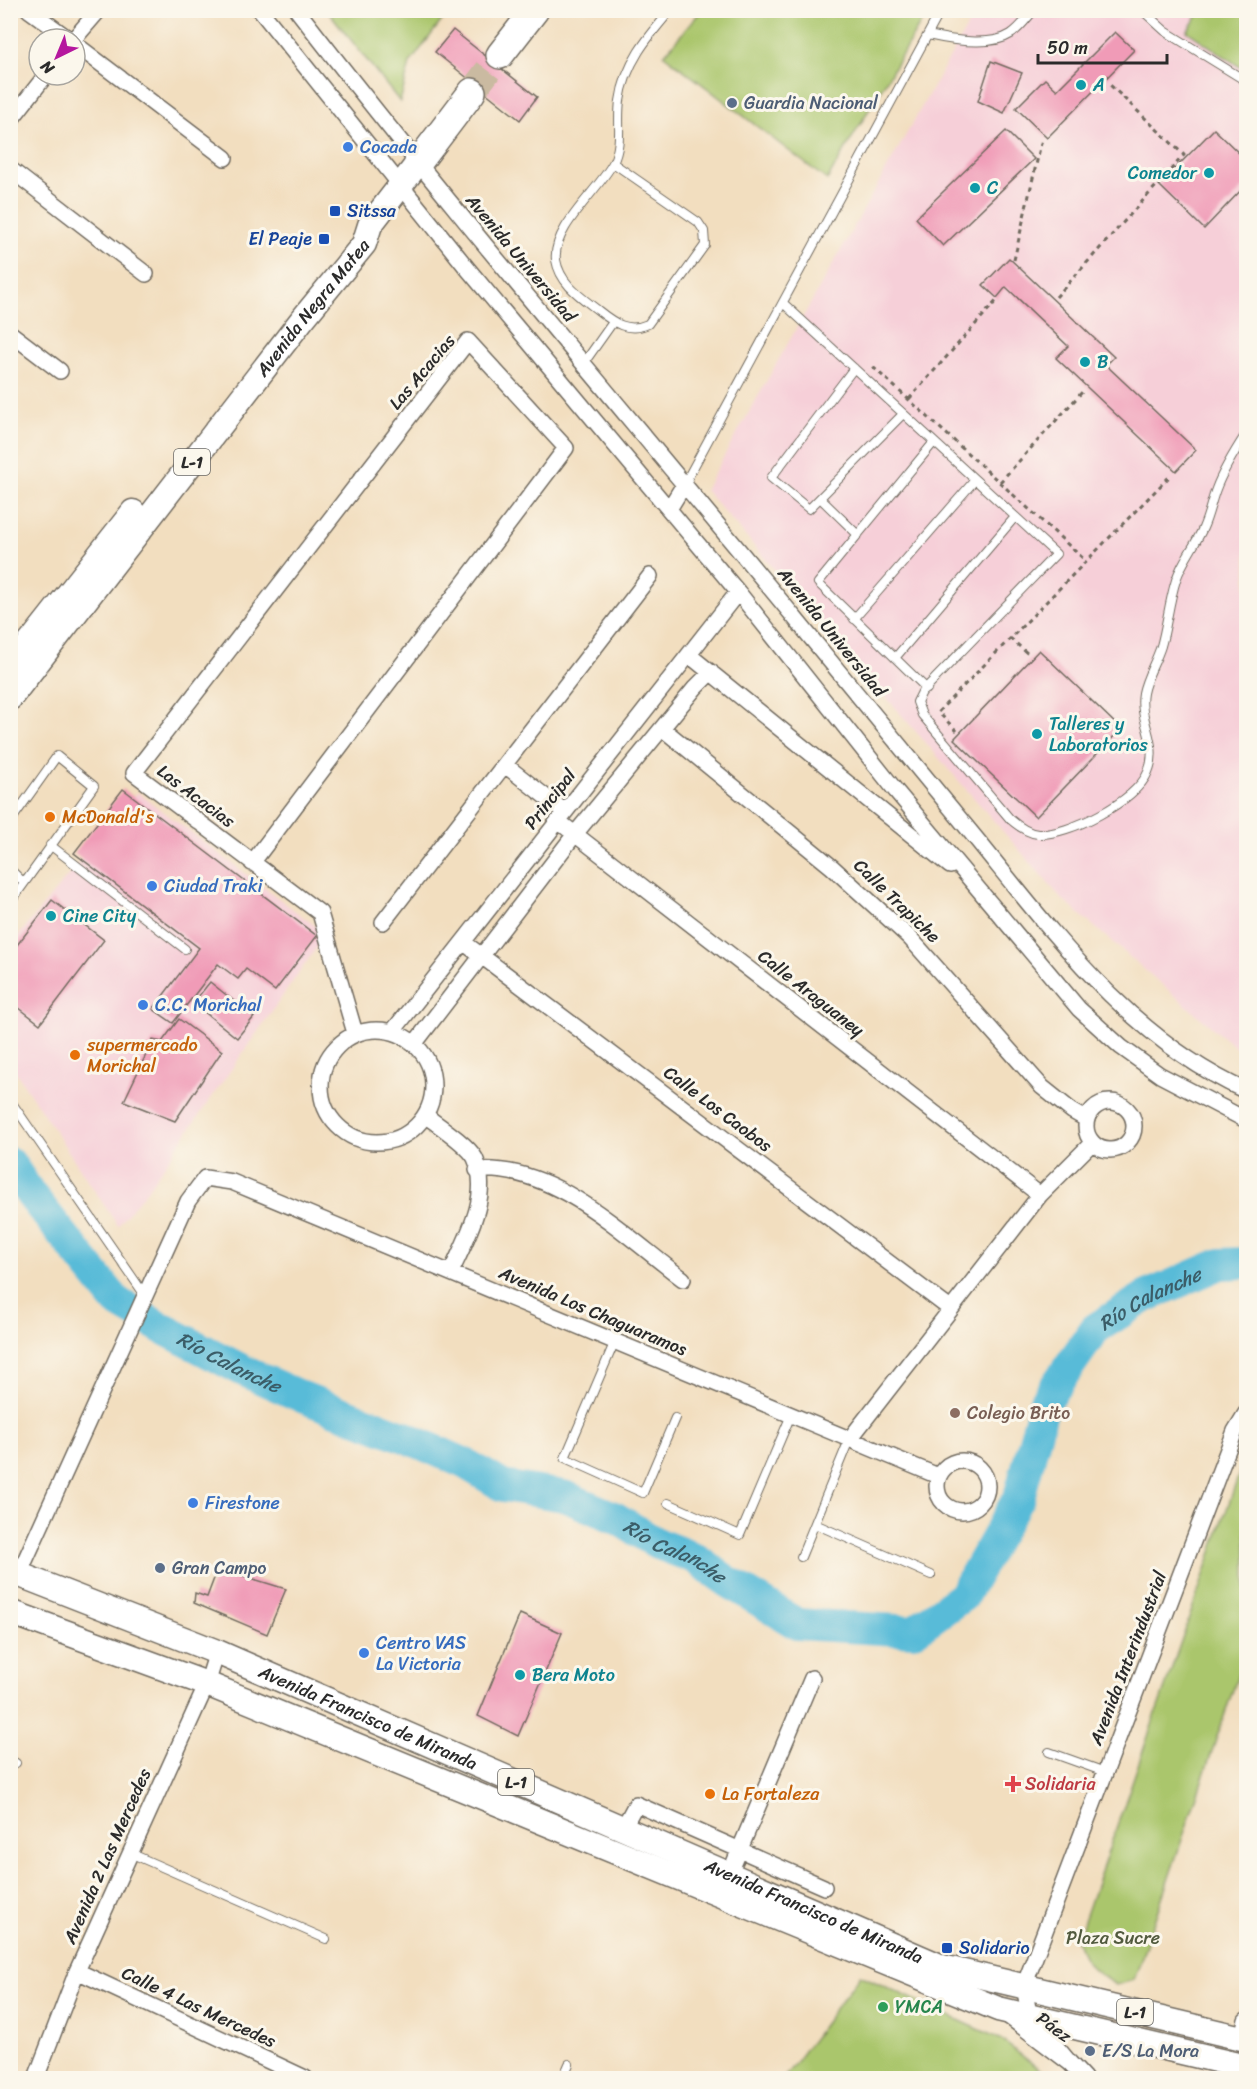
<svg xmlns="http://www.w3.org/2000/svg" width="1257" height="2089" viewBox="0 0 1257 2089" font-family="Sriracha,sans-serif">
	<rect width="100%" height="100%" fill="#fbf7ec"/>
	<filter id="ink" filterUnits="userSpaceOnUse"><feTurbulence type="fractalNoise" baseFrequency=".0167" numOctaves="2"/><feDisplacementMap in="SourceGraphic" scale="12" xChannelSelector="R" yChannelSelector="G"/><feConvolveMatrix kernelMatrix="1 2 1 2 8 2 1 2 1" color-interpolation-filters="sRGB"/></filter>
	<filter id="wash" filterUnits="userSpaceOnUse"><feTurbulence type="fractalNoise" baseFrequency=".008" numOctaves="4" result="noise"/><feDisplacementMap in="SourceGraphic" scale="24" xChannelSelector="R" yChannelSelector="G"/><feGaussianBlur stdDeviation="1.35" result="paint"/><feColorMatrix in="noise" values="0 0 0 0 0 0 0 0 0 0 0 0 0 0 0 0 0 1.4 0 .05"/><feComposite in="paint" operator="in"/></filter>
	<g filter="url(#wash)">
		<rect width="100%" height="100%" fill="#f2debf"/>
		<path fill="#f6cfd8" d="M976,11h270v1037l-3,6 -181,-155 -357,-409z
			M137,792l189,142 -179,256 -29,36 -107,-161 -1,-119z"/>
		<path fill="#aac66c" stroke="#6a784c" stroke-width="1.5" d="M328,11h121l-39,52 -10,39z
			M701,11v-1l227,1 -101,169 -163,-125z
			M1201,11h45v60l-59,-40z
			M1246,1454v198l-112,328 -18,5c-20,-12 -33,-21 -39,-44z
			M860,1975l140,64 51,39h-267z"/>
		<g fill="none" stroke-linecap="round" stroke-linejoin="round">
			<path stroke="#59bbd8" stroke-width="32" id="s1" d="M10,1163l21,32 86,107 41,24 88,46 56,25 108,42 56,25 37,22 61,10 52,22 42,26 37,14 32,23 70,43 117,7 49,-35 56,-99 26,-96 50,-72 50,-32 75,-33 26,-1"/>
		</g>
		<g id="blocks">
			<path fill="#f09bb7" d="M453,30l84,67 -17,23 -85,-68z
				M1115,32l19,18 -87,88 -31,-30 29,-29 12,11z
				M991,61l31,12 -18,40 -26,-12z
				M1214,129l32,31v25l-42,44 -45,-44z
				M1006,131l28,28 -91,87 -27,-28z
				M1009,258l105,99 -8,8 90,85 -20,21 -120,-113 12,-12 -62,-59 -9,11 -14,-13z
				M1039,650l82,79 -85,88 -82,-78z
				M123,789l194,147 -42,55 -29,-22 -8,10 -20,-15 -45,59 -20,-14 46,-61 -125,-95z
				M52,900l52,40 -64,84 -30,-23v-47z
				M210,982l44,35 -17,21 -44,-35z
				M179,1019l43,32 -47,70 -51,-20 29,-61 9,2z
				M218,1568l68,21 -19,45 -73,-31 1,-10 12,4z
				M520,1614l42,19 -44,103 -40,-20z"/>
		</g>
	</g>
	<g filter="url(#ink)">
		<use href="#blocks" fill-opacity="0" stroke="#716a5f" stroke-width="1.5"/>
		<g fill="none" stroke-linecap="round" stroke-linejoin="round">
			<path stroke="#cabaa1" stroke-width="27" stroke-dasharray="27 14" stroke-linecap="butt" d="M472,92l28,-37"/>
			<g stroke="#716a5f" stroke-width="10">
				<path id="service" d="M1142,10l23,21 81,50
					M928,35c22,5 63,12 83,-1 9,-6 16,-16 23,-24
					M613,163l85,59 6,9 1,14 -57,79c-20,9 -34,-1 -49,-13 -18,-14 -39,-27 -43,-51 -4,-32 42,-69 57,-97 10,-20 4,-41 7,-62 5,-37 27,-63 51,-91
					M783,303l273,251 -134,138 -5,10 5,13 88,104c8,7 17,14 28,15 29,2 99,-33 110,-62 12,-28 -10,-51 -5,-79 3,-16 13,-31 18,-47 6,-21 8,-44 15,-66 6,-19 19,-34 27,-52 6,-13 8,-26 13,-39 7,-19 19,-38 30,-55
					M584,363l29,-41
					M854,368l-83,110 38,31 94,-95
					M685,483l256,-473
					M820,498l38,37
					M854,619l121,-139
					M895,658l120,-141
					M927,689l-109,-106 116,-141
					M10,822l47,-66 37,30 -84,117
					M50,845l135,104
					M10,869l14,14
					M10,1100l134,194
					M615,1341l-50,117 78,35 32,-75
					M668,1503l72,32 51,-120
					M815,1524l116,51
					M801,1557l48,-117
					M1049,1752l56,20
					M10,1760l6,3
					M130,1853l196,86
					M563,2078l6,-14"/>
			</g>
			<g stroke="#716a5f" stroke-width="18">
				<path id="minor" d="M29,10l40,29
					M260,10l207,258 271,324 158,199 183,218 42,38 39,28 86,45
					M297,10c160,207 331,405 497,607 61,75 123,150 184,224 78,96 153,198 268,250
					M74,39l25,-29
					M75,44l150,114
					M10,121l36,-46
					M10,169l136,105
					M10,333l50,38
					M669,509l16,-26
					M689,655l261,211
					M663,729l169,138 78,71 132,149 30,24 14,8
					M505,765l60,47
					M558,821l482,374
					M252,863l314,-415 -98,-107 -334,432 186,140 35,120
					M383,922l267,-346
					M463,942l486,366
					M321 1086a56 56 0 1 1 112 0a56 56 0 1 1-112 0Z
					M393,1031l345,-439
					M415,1043l160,-209 120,-146 16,-16
					M1086 1126a24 24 0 1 1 48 0a24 24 0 1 1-48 0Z
					M426,1116c12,9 42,29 49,42 17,37 -9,81 -24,114
					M477,1170c78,-6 147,65 206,109
					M849,1440l191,-245 52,-52
					M937 1486a25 25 0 1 1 50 0a25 25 0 1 1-50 0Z
					M19,1574l169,-373 17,-23 27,4 706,294
					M623,1828l13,-24 188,83
					M729,1875l83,-197
					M77,1971l228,107
					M1008,2016l62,47 14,15
					M1242,2038l4,-18
					M1070,2063l-41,-49 -5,-28 211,-555 11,-18
					M36,2078l41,-107 130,-287 10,-32"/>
			</g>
			<g stroke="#716a5f" stroke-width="27">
				<g id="primary">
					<path d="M10,668l123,-156"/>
					<path id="s2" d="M10,698l291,-377 63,-77 6,-19 48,-62"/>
					<path id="s3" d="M10,1571l207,81 725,315 304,72"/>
					<path d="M10,1612l197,72 791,325 248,58"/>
				</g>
			</g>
			<g stroke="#716a5f" stroke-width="30">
				<path id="motorway" d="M500,55l35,-45
					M418,163l54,-71"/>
			</g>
			<path stroke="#716a5f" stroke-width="3" stroke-dasharray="4.5 4.5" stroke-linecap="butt" d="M1014,260l28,-121
				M1056,297l128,-142 -75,-71
				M873,367l213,194
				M909,399l89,-100
				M1000,482l83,-91
				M1010,638l18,16
				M957,731l-19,-19 231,-235"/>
			<use href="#service" stroke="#fff" stroke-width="8"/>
			<use href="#minor" stroke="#fff" stroke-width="15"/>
			<use href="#primary" stroke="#fff" stroke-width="24"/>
			<use href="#motorway" stroke="#fff" stroke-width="27"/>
		</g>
	</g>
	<g fill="#0f9aa8" stroke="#fbf7ec" stroke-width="2">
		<circle cx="1081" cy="85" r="6"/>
		<circle cx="1209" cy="173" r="6"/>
		<circle cx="975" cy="188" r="6"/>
		<circle cx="1085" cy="362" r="6"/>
		<circle cx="1037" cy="734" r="6"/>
		<circle cx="51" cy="916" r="6"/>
		<circle cx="520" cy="1675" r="6"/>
	</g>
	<g fill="#5c6f8a" stroke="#fbf7ec" stroke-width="2">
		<circle cx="732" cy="103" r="6"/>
		<circle cx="160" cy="1568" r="6"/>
		<circle cx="1090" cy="2051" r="6"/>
	</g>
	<g fill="#3f7fe0" stroke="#fbf7ec" stroke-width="2">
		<circle cx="348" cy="147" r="6"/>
		<circle cx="152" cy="886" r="6"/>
		<circle cx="143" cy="1005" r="6"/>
		<circle cx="193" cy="1503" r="6"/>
		<circle cx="364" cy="1653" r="6"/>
	</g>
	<g fill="#1a4fb4" stroke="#fbf7ec" stroke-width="2">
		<rect x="329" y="205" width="12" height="12" rx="3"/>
		<rect x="318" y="233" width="12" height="12" rx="3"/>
		<rect x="941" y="1942" width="12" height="12" rx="3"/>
	</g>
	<g fill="#e8710a" stroke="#fbf7ec" stroke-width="2">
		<circle cx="50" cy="817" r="6"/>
		<circle cx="75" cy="1055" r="6"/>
		<circle cx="710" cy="1794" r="6"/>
	</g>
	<circle fill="#8d6e63" stroke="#fbf7ec" stroke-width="2" cx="955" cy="1413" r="6"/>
	<path fill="#e0444e" stroke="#fbf7ec" stroke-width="2" d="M1010 1775h6v6h6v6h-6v6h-6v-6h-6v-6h6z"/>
	<circle fill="#2e9e5b" stroke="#fbf7ec" stroke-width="2" cx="883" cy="2007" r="6"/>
	<g text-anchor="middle" stroke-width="6" stroke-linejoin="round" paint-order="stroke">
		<g fill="#fbf7ec" stroke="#696865" stroke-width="1.5">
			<rect x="174" y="449" width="36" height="26" rx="4.5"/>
			<rect x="498" y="1769" width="36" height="26" rx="4.5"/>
			<rect x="1117" y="1999" width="36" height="26" rx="4.5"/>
		</g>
		<g font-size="16" font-weight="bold" fill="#2b2b2b">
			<text x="192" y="468">L-1</text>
			<text x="516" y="1788">L-1</text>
			<text x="1135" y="2018">L-1</text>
		</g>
		<g font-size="18" fill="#0d838f" stroke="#fbf7ec" text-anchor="start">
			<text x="1093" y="91">A</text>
			<text x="1197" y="179" text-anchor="end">Comedor</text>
			<text x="987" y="194">C</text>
			<text x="1097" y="368">B</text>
			<text x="1049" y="730">Talleres y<tspan x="1049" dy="21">Laboratorios</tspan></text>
			<text x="63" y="922">Cine City</text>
			<text x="532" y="1681">Bera Moto</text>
		</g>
		<g font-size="18" fill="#4e5e75" stroke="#fbf7ec" text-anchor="start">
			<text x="744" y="109">Guardia Nacional</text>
			<text x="172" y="1574">Gran Campo</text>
			<text x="1102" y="2057">E/S La Mora</text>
		</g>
		<g font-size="18" fill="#366cbe" stroke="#fbf7ec" text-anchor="start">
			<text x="360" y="153">Cocada</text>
			<text x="164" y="892">Ciudad Traki</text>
			<text x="155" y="1011">C.C. Morichal</text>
			<text x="205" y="1509">Firestone</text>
			<text x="376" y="1649">Centro VAS<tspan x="376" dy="21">La Victoria</tspan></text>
		</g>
		<g font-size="18" fill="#164399" stroke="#fbf7ec" text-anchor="start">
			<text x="347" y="217">Sitssa</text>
			<text x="312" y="245" text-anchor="end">El Peaje</text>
			<text x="959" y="1954">Solidario</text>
		</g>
		<g font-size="18" fill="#2b2b2b" stroke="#fbf7ec">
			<text transform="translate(521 258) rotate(50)" y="6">Avenida Universidad</text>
			<text dy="6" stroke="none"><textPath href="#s2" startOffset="494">Avenida Negra Matea</textPath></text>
			<text transform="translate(422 372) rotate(-50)" y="6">Las Acacias</text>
			<text transform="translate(832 632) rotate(51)" y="6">Avenida Universidad</text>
			<text transform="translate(196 796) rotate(37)" y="6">Las Acacias</text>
			<text transform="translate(550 799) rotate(-52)" y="6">Principal</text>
			<text transform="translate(897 901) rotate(44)" y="6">Calle Trapiche</text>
			<text transform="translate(811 993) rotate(38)" y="6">Calle Araguaney</text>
			<text transform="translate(718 1109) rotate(37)" y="6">Calle Los Caobos</text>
			<text transform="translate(593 1311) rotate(23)" y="6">Avenida Los Chaguaramos</text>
			<text transform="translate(1128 1658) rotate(-69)" y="6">Avenida Interindustrial</text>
			<text dy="6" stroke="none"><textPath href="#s3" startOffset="387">Avenida Francisco de Miranda</textPath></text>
			<text transform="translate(107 1856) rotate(-66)" y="6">Avenida 2 Las Mercedes</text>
			<text dy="6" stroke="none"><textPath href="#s3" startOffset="873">Avenida Francisco de Miranda</textPath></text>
			<text transform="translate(199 2007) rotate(25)" y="6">Calle 4 Las Mercedes</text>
			<text transform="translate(1054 2027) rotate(37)" y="6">Páez</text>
		</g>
		<g font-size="18" fill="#c56008" stroke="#fbf7ec" text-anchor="start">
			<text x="62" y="823">McDonald's</text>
			<text x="87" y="1051">supermercado<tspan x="87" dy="21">Morichal</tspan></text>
			<text x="722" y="1800">La Fortaleza</text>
		</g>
		<g font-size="18" fill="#785e54" stroke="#fbf7ec" text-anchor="start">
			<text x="967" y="1419">Colegio Brito</text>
		</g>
		<g font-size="18" fill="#be3a42" stroke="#fbf7ec" text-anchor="start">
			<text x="1025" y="1790">Solidaria</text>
		</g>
		<g font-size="18" fill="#515a3e" stroke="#fbf7ec">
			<text x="1113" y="1944">Plaza Sucre</text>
		</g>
		<g font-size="18" fill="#27864d" stroke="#fbf7ec" text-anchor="start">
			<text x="895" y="2013">YMCA</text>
		</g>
		<g font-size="20" font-style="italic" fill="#3b5d68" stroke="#fbf7ec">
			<text dy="7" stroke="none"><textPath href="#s1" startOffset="1474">Río Calanche</textPath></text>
			<text dy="7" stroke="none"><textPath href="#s1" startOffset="303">Río Calanche</textPath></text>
			<text dy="7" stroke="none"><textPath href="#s1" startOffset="790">Río Calanche</textPath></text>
		</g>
	</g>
	<rect width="1257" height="2089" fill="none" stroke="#fbf7ec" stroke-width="36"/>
	<g transform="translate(57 57) rotate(223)"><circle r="28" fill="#fbf7ec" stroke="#a8a59f" stroke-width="1.5"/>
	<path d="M0-4.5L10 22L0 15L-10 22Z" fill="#b5179e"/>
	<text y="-9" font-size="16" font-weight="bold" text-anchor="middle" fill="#2b2b2b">N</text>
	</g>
	<path d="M1038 54v9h129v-9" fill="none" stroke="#2b2b2b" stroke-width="3"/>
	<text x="1047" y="54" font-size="18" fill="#2b2b2b" stroke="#fbf7ec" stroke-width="4.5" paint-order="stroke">50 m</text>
</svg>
